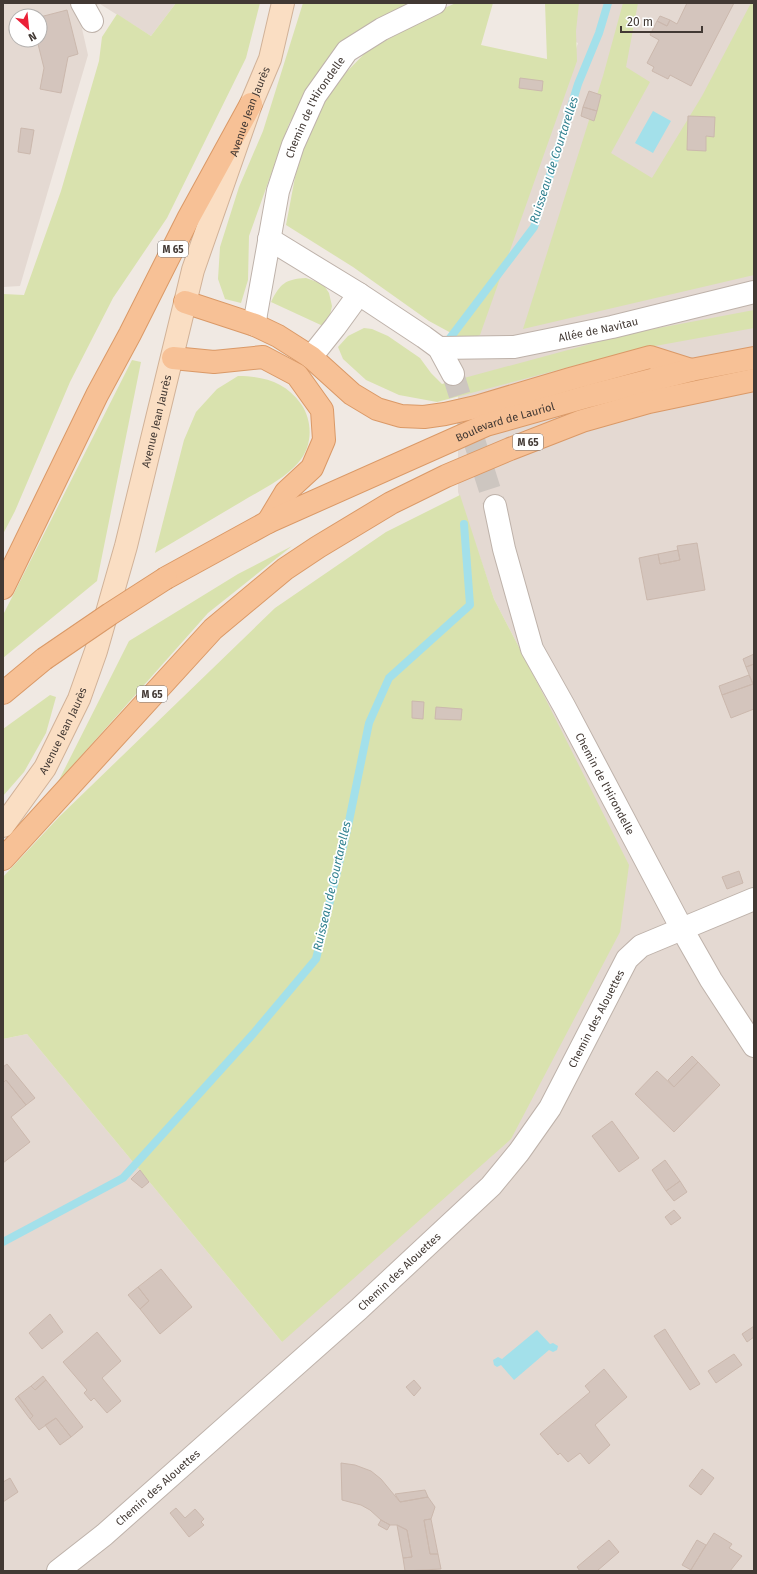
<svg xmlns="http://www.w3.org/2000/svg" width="757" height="1574" viewBox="0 0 757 1574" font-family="'Fira Sans',sans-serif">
	<rect width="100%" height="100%" fill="#f0e9e3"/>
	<path fill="#e4d9d2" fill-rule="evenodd" d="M3,3h173l-25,33 -51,-32 -22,7 10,44 -68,231 -17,1zM16,16h24v24h-24z
		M566,3h188v1568h-751v-532l24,-5 255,308 256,-658 -44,-85 -36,-107v-171l21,4 99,-282 -17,-7z"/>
	<path fill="#d9e2ae" d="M176,3h84l-14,55 -79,160 -54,80 -43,84 -55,129 -12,23v-240l21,1 37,-104 38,-130 3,-24 15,-23 34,22z
		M303,3h107l-98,82 -23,39 -40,112 -1,44 -7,23 -16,-4 -7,-20 2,-32 19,-60 24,-56z
		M456,3h37l-12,42 66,14 -2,-56h34l-3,28 1,30 -97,274 -16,5 -35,-19 -76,-54 -67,-42 10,-53 14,-42 18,-39 38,-39 69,-40z
		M623,3h15l-12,64 24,15 -39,71 41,25 50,-82 49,-93h3v272l-231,54 80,-253z
		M306,278l17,6 6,9 3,13 -2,9 -7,11 -52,-24c9,-18 14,-23 35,-24z
		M754,310v18l-121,22 -196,52 -38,-7 -33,-15 -23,-21 -5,-12 10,-11 16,-8 8,1 16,7 32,22 11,15 11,11 185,-50z
		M132,360l9,2 -44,219 -94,77v-43z
		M238,376c25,0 48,6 63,28 12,17 12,43 -3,59 -15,17 -37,27 -57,39 -29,17 -57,34 -86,51l29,-113 12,-28 21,-23z
		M460,495l34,104 44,85 91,181 -9,67 -109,207 -229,203 -255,-308 -24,5v-162l57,-61 215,-208 111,-76z
		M292,546l-84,67 -150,169 71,-141 109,-67z
		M50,695l6,2 -10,36 -22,39 -21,24v-67z"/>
	<path fill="#a3e0ea" d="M653,111l18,10 -18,32 -18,-10z
		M537,1330l13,14 3,-1 5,3 -1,4 -4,2 -4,-2 -35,30 -13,-15 -4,2 -3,-2 -1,-5 5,-3 4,2z"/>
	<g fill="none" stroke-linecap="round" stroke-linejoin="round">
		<path stroke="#a3e0ea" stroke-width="8" d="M447,342l87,-115 44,-143 21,-51 9,-30
			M3,1242l120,-64 130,-144 63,-75 32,-133 21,-103 20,-45 81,-73 -6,-81"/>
	</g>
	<path fill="#d4c5bd" stroke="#cbb8ad" d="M687,3h47l-43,83 -21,-11 -2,4 -16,-8 2,-4 -7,-4 12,-23 -9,-5 7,-14 10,5 3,-6 7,4z
		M67,10l11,44 -10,3 -7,36 -21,-4 4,-21 -7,-28h3v-23z
		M660,16l10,4 -3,6 -10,-5z
		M520,78l23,3 -1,10 -23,-3z
		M589,91l12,4 -4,16 -14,-4z
		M583,107l14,4 -3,10 -13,-5z
		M688,116l27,1 -1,20 -8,-1v15l-19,-1z
		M21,128l13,2 -4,24 -12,-2z
		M697,543l8,47 -58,10 -8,-42 19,-4 2,10 20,-4 -3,-14z
		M678,550l2,10 -20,4 -2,-10z
		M754,654v10l-8,3 -3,-8z
		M754,664v45l-23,9 -9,-23 31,-11 -7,-17z
		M749,675l4,9 -31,11 -3,-9z
		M412,701l12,1 -1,17 -11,-1z
		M436,707l26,2 -1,11 -26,-1z
		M739,871l4,12 -16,6 -5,-12z
		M692,1056l6,6 -24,25 -6,-7z
		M698,1062l22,23 -46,47 -39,-38 22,-23 17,16z
		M7,1064l28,34 -9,7 -20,-25 -3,3v-16z
		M6,1080l20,25 -15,12 19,25 -27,21v-80z
		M612,1121l27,37 -20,14 -27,-36z
		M665,1160l15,21 -14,10 -14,-21z
		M140,1170l9,12 -7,6 -11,-9z
		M680,1181l7,11 -13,9 -8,-10z
		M674,1210l7,8 -10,7 -6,-8z
		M161,1269l31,38 -32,27 -20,-25 9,-8 -11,-14z
		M138,1287l11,14 -9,8 -12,-14z
		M50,1314l13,18 -21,17 -13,-16z
		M754,1326v11l-7,5 -5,-8z
		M665,1329l35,55 -10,6 -36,-54z
		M97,1332l24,29 -19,17 19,23 -14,12 -13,-15 -3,3 -7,-8 3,-3 -24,-28z
		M734,1354l8,11 -26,18 -8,-12z
		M604,1369l23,28 -32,28 15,20 -21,19 -9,-11 -12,9 -8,-9 -2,2 -18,-21 50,-42 -5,-6z
		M43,1376l3,4 -11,10 -4,-4z
		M46,1380l37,47 -12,10 -15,-19 -17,12 -9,-11 3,-3 -15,-20 13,-10 4,4z
		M414,1380l7,8 -7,8 -8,-9z
		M18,1396l15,20 -3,3 -15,-20z
		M56,1418l15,19 -11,8 -15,-20z
		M341,1463l14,2 16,6 10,8 19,23 28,-5 7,10 -4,12 -7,1 6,34h8l3,15 -36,2 -2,-13 9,-1 -5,-27 -10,-5h-7l-9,-5 -11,-10 -9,-5 -19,-5z
		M702,1469l12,9 -13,17 -12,-9z
		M10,1478l8,14 -15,10v-20z
		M425,1490l3,7 -28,5 -5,-8z
		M176,1508l9,10 10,-9 9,10 -3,3 3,3 -15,12 -19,-24z
		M431,1519l7,35h-8l-6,-34z
		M381,1520l9,5 -3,5 -9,-5z
		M397,1525l10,5 5,27 -9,1z
		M714,1533l18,11 -3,4 13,8 -12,15h-40z
		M609,1540l10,12 -22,19h-17l-3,-4z
		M697,1540l9,5 -15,25 -9,-5z"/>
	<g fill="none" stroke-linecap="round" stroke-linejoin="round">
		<path stroke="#cdc6c0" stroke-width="22" stroke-dasharray="22 11" stroke-linecap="butt" d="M453,374l42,132"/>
		<g stroke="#beb2aa" stroke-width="24">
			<g id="minor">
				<path d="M82,3l10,18"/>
				<path d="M269,239l90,55 65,43 15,11 14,26"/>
				<path id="s1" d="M255,325l1,-11 22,-123 15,-46 22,-49 32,-45 35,-22 53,-26"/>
				<path id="s2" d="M439,348l75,-1 98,-20 142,-35"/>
				<path d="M311,357l24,-30 24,-33"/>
				<path id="s3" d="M495,506l9,43 28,100 32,57 118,223 29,51 43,66"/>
				<path id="s4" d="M58,1571l46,-36 255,-226 132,-123 28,-34 31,-44 77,-149 14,-13 113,-47"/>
			</g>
		</g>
		<g stroke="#d1b298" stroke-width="24">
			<g id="secondary">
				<path id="s5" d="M3,826l42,-58 34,-69 17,-48 30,-105 67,-276 58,-166 19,-45 13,-56"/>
			</g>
		</g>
		<g stroke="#da9967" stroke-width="24">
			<g id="primary">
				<path d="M185,302l70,23 23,11 33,21 41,37 25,15 24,7 23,1 21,-3 31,-7 94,-28 80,-22 41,13"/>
				<path d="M173,358l41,4 49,-5 34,18 25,35 2,30 -12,28 -26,24 -18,30"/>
				<path id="s6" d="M166,578l102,-56 218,-97 103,-29 102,-26 63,-12"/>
				<path d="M3,588l94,-193 33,-61 59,-117 62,-113"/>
				<path d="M3,693l41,-34"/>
				<path d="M3,859l210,-230 72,-60 33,-22 73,-44 55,-27 64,-27 72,-28 67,-19 105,-22"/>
			</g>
		</g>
		<use href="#minor" stroke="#fff" stroke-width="22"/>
		<use href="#secondary" stroke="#fadec3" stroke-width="22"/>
		<use href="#primary" stroke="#f7c196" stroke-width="22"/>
		<g stroke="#da9967" stroke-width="24" stroke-linecap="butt">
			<path id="primary-bridge" d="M44,659l66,-45 56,-36"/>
		</g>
		<use href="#primary-bridge" stroke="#f7c196" stroke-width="22"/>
	</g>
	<g text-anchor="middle" stroke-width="3.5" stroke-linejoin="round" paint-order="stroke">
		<g fill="#fff" stroke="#7b7471" stroke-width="1">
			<rect x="158" y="241" width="30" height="16" rx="3"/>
			<rect x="513" y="434" width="30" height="16" rx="3"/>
			<rect x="137" y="686" width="30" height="16" rx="3"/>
		</g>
		<g font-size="10" font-weight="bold" fill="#423934">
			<text x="173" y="253">M 65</text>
			<text x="528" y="446">M 65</text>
			<text x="152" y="698">M 65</text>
		</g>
		<g font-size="11" fill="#423934" stroke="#fff">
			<text dy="4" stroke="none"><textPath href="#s1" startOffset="228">Chemin de l'Hirondelle</textPath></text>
			<text dy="4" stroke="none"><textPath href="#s5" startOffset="761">Avenue Jean Jaurès</textPath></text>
			<text dy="4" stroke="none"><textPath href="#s2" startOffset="161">Allée de Navitau</textPath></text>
			<text dy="4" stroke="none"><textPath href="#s5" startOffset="437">Avenue Jean Jaurès</textPath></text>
			<text dy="4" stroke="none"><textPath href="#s6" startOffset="374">Boulevard de Lauriol</textPath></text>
			<text dy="4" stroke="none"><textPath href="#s5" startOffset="113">Avenue Jean Jaurès</textPath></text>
			<text dy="4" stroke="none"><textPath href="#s3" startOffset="301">Chemin de l'Hirondelle</textPath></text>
			<text dy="4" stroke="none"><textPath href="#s4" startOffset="778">Chemin des Alouettes</textPath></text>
			<text dy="4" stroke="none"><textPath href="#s4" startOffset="454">Chemin des Alouettes</textPath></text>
			<text dy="4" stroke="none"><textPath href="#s4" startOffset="130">Chemin des Alouettes</textPath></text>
		</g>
		<g font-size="12" font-style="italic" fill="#30808f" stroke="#fff">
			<text transform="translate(554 160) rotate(-72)" y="4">Ruisseau de Courtarelles</text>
			<text transform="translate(332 886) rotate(-77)" y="4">Ruisseau de Courtarelles</text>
		</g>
	</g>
	<rect width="757" height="1574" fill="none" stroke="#423934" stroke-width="8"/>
	<g transform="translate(28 28) rotate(153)"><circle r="19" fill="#ffffff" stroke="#b3b0ae"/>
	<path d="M0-3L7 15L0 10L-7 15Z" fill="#eb2037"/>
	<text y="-6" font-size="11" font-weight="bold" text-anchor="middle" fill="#423934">N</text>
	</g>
	<path d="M621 26v6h81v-6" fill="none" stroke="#423934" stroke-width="2"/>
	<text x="627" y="26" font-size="12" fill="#423934" stroke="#ffffff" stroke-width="3" paint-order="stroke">20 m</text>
</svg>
